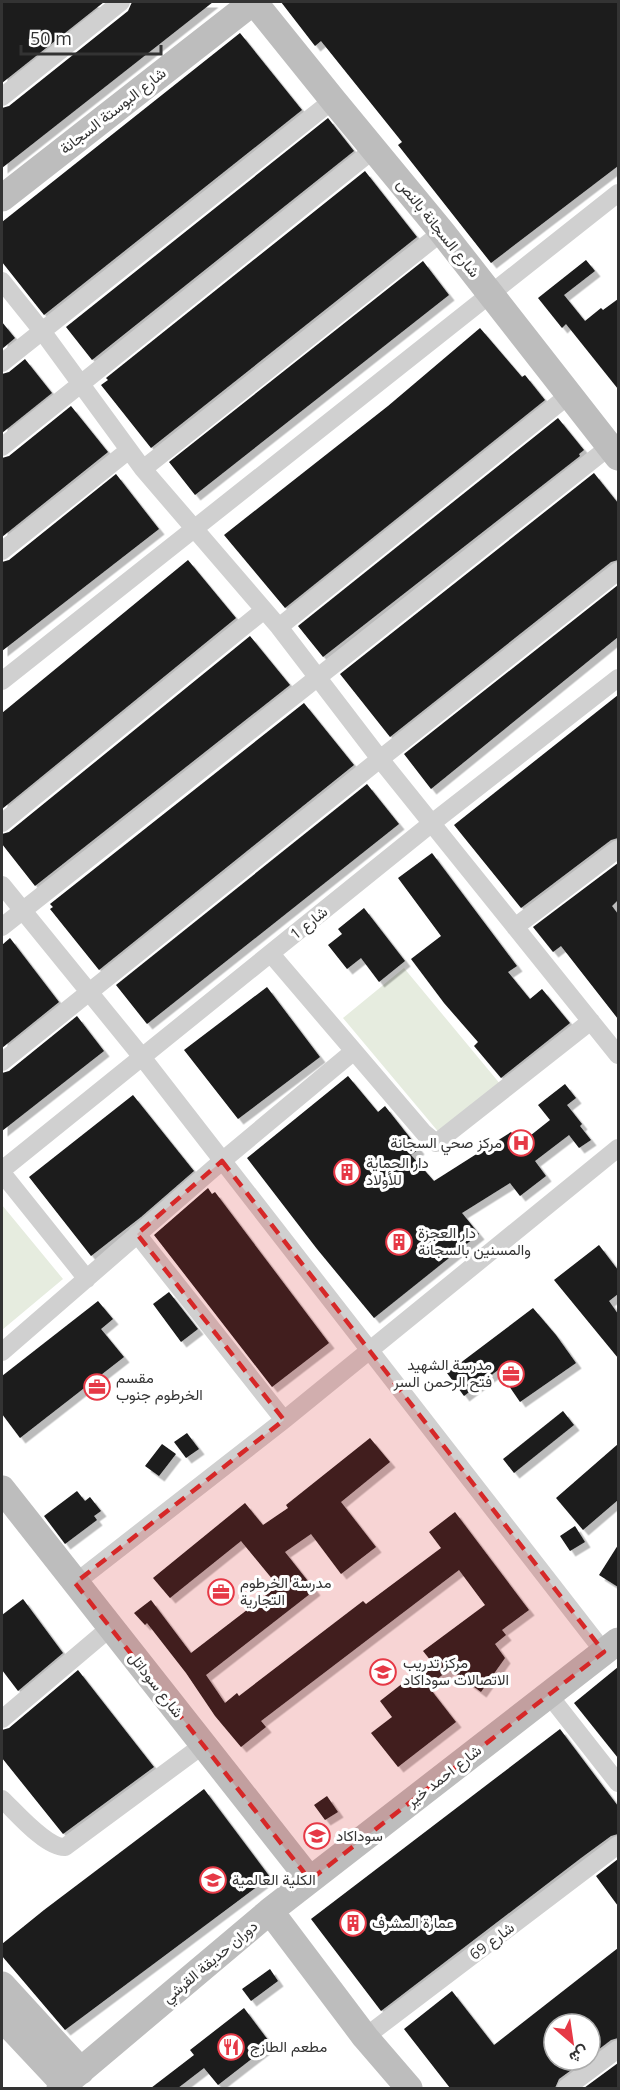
<svg xmlns="http://www.w3.org/2000/svg" width="620" height="2090" viewBox="0 0 620 2090" font-family="'Open Sans',Vazirmatn,sans-serif">
	<defs>
		<filter id="shadow"><feDropShadow dx="5.5" dy="5.5" stdDeviation="0" flood-color="#0004"/></filter>
	</defs>
	<rect width="100%" height="100%" fill="#fff"/>
	<path fill="#e6ecdf" d="M404,968l97,117 -60,50 -98,-117z
		M2,1205l61,74 -61,51z"/>
	<path fill="#1a1a1a" filter="url(#shadow)" d="M2,2h102l-102,81z
		M132,2h81l-211,166v-60l7,-2 119,-95z
		M281,2h337v164l-127,97 -93,-118 4,-3 -81,-101 -6,5z
		M240,33l62,77 -258,205 -42,-53v-40z
		M328,118l26,33 -262,209 -26,-33z
		M365,171l52,66 -266,211 -50,-63 7,-5 -2,-2z
		M586,260l9,11 -31,24 21,26 16,-13 2,2 15,-11v90l-52,-65 -4,4 -24,-30z
		M423,261l26,34 -254,200 -26,-33z
		M2,322l13,16 -13,11z
		M480,328l42,49 3,-2 20,25 -260,208 -61,-73 164,-129z
		M25,359l27,34 -50,40v-59l7,-2z
		M71,406l37,46 -106,85v-79l7,-2z
		M558,418l26,32 -5,4 1,2 -257,201 -25,-31z
		M594,473l24,30v57l-7,2 -221,175 -50,-63z
		M116,474l43,55 -157,122v-89l7,-2z
		M188,560l48,58 -234,191v-96z
		M618,585v52l-187,152 -27,-35z
		M250,636l40,49 -255,201 -33,-42v-10l7,-2z
		M618,695v143l-7,2 -90,68 -67,-83z
		M304,703l50,62 -255,205 -49,-61 3,-2 -3,-3z
		M367,784l32,40 -252,200 -31,-39z
		M432,853l85,113 -9,6 22,27 12,-10 28,34 -69,55 -27,-32 4,-4 -34,-39 -33,-44 30,-23 -43,-58z
		M618,863v37l-6,6 6,8v105l-57,-73 -8,6 -20,-25z
		M364,908l41,53 -26,21 -18,-24 -14,11 -19,-24 14,-11 -4,-5z
		M10,938l49,64 -57,46v-103z
		M267,987l53,70 -82,62 -54,-69z
		M77,1016l27,35 -102,80v-58l7,-2z
		M348,1076l30,36 7,-6 34,43 -8,6 23,26 77,-49 10,11 29,-23 -12,-15 27,-21 11,14 -9,7 15,19 -2,2 11,14 -12,8 -10,-13 -34,26 11,15 -26,20 -10,-13 -48,30 17,21 -105,84 -57,-69 -70,-91z
		M133,1095l61,76 -53,46 -50,39 -62,-79z
		M208,1188l4,6 3,-2 114,151 -57,44 -118,-152z
		M599,1245l19,25v24l-9,7 9,13v44l-64,-78z
		M169,1292l29,37 -17,13 -28,-38z
		M98,1301l15,18 -12,10 23,28 -104,81 -18,-24v-38z
		M533,1308l23,27 20,28 -56,39 -22,-32 -34,26 -17,-23z
		M563,1411l11,14 -60,48 -11,-14z
		M187,1433l12,16 -13,9 -12,-16z
		M370,1438l20,24 -49,40 35,45 -35,27 -30,-40 -26,18 30,38 -109,85 19,28 12,-10 2,3 124,-95 3,3 75,-56 -12,-16 26,-20 74,98 -27,20 4,5 -11,9 10,14 -24,34 -31,-23 -22,17 28,36 -58,45 -27,-34 21,-16 -12,-16 51,-40 -8,-10 62,-46 -26,-35 -198,151 5,6 -25,20 -26,-31 -29,-43 -39,-50 -2,2 -11,-12 17,-13 40,53 87,-67 -37,-45 -71,57 -17,-20 92,-75 18,22 25,-17 -2,-3z
		M162,1444l14,10 -17,22 -14,-10z
		M618,1444v56l-35,30 -27,-32z
		M77,1491l8,10 5,-4 11,14 -7,5 3,4 -32,24 -21,-28z
		M575,1526l10,16 -15,9 -10,-15z
		M618,1545v42l-19,-12z
		M23,1599l40,54 -45,38 -16,-21v-55z
		M618,1667v91l-44,-55z
		M78,1670l76,97 -91,67 -61,-76v-28l7,-2z
		M560,1729l58,77v28l-7,2 -30,22 -200,153 -70,-92z
		M204,1789l66,88 -205,153 -63,-74v-12l42,-34z
		M327,1796l11,16 -13,8 -11,-15z
		M618,1859v47l-22,-30z
		M618,1948v90l-7,2 -21,16v-32h-36v36h31l-26,19 -4,9h-105l-46,-59 48,-38 42,54z
		M270,1969l8,12 -27,20 -9,-12z
		M244,2008l27,36 -53,41 -14,-17 -26,20h-27l43,-33 -4,-5z
		M618,2063v25h-34z"/>
	<g fill="none" stroke-linecap="round" stroke-linejoin="round">
		<path stroke="#d0d0d0" stroke-width="18" d="M2,97l119,-95
			M2,281l40,50 101,138 136,158 101,132 238,296
			M2,363l331,-263
			M2,447l371,-297
			M143,469l299,-237
			M2,551l127,-101
			M279,627l290,-232
			M2,681l616,-488
			M2,823l262,-213
			M2,885l140,172 462,595
			M2,927l607,-480
			M515,927l103,-78
			M271,954l153,179 12,10 155,-122
			M2,1062l378,-303 238,-188
			M2,1170l430,-347 186,-145
			M2,1173l85,106
			M137,1234l147,186
			M2,1352l220,-191 132,-110
			M75,1583l209,-163 334,-272
			M549,1695l69,88
			M2,1719l109,-92
			M2,1799c13,12 44,49 63,48l138,-102
			M365,2037l253,-192
			M566,2088l52,-39"/>
		<path stroke="#bdbdbd" stroke-width="27" d="M254,2l79,98 109,132 176,225
			M2,198l251,-196
			M2,1489l308,391
			M270,1911l348,-270
			M2,1985l79,86
			M2,2018l63,67
			M60,2088l210,-177 95,126 44,51"/>
	</g>
	<path fill="#d62828" fill-opacity="0.2" stroke="#d62828" stroke-width="4.5" stroke-dasharray="12 8" stroke-linejoin="round" d="M222,1161l382,491 -294,228 -235,-297 209,-163 -147,-186z"/>
	<defs>
		<g id="hospital-ring" transform="scale(1.35)"><circle r="9.5" fill="#fff" stroke="#e63946" stroke-width="1.5"/><path d="M-5-5h3v3.5h4V-5h3V5h-3V1.5h-4V5h-3Z" fill="#e63946"/></g>
		<g id="building-ring" transform="scale(1.35)"><circle r="9.5" fill="#fff" stroke="#e63946" stroke-width="1.5"/><path d="M-4-6H4V6H1V3H-1V6H-4ZM-2.5-4.3h1.7v1.8h-1.7ZM.8-4.3h1.7v1.8H.8ZM-2.5-1h1.7V.8h-1.7ZM.8-1h1.7V.8H.8Z" fill="#e63946"/></g>
		<g id="office-ring" transform="scale(1.35)"><circle r="9.5" fill="#fff" stroke="#e63946" stroke-width="1.5"/><path d="M-6-3h4V-5.5h4V-3h4V5H-6ZM-1-4.5V-3h2v-1.5ZM-6 0V1H6V0Z" fill="#e63946"/></g>
		<g id="school-ring" transform="scale(1.35)"><circle r="9.5" fill="#fff" stroke="#e63946" stroke-width="1.5"/><path d="M0-5L7-2L0 1L-7-2ZM-4 1L0 2.5L4 1V4Q0 6-4 4Z" fill="#e63946"/></g>
		<g id="university-ring" transform="scale(1.35)"><circle r="9.5" fill="#fff" stroke="#e63946" stroke-width="1.5"/><path d="M0-5L7-2L0 1L-7-2ZM-4 1L0 2.5L4 1V4Q0 6-4 4Z" fill="#e63946"/></g>
		<g id="restaurant-ring" transform="scale(1.35)"><circle r="9.5" fill="#fff" stroke="#e63946" stroke-width="1.5"/><path d="M-5-6h1v4h1v-4h1v4h1v-4h1v5L-1.5 .5V6h-2V.5L-5-1ZM5-6V6H3V1.5H1.5Q1.5-4 5-6Z" fill="#e63946"/></g>
	</defs>
	<g fill-rule="evenodd">
		<use href="#hospital-ring" x="521" y="1143"/>
		<use href="#building-ring" x="347" y="1172"/>
		<use href="#building-ring" x="399" y="1242"/>
		<use href="#office-ring" x="511" y="1374"/>
		<use href="#office-ring" x="97" y="1387"/>
		<use href="#office-ring" x="221" y="1592"/>
		<use href="#school-ring" x="383" y="1672"/>
		<use href="#university-ring" x="317" y="1836"/>
		<use href="#university-ring" x="213" y="1880"/>
		<use href="#building-ring" x="353" y="1923"/>
		<use href="#restaurant-ring" x="231" y="2047"/>
	</g>
	<g text-anchor="middle" stroke-width="6" stroke-linejoin="round" paint-order="stroke">
		<g font-size="15" fill="#333" stroke="#fff">
			<text transform="translate(113 111) rotate(-38)" y="5">شارع البوستة السجانة</text>
			<text transform="translate(438 228) rotate(51)" y="5">شارع السجانة بالنص</text>
			<text transform="translate(309 923) rotate(-39)" y="5">شارع 1</text>
			<text transform="translate(156 1685) rotate(52)" y="5">شارع سوداتل</text>
			<text transform="translate(444 1776) rotate(-38)" y="5">شارع احمد خير</text>
			<text transform="translate(492 1941) rotate(-37)" y="5">شارع 69</text>
			<text transform="translate(210 1962) rotate(-40)" y="5">دوران حديقة القرشي</text>
		</g>
		<g font-size="15" fill="#333" stroke="#fff" text-anchor="start">
			<text x="502" y="1148" text-anchor="end">مركز صحي السجانة</text>
			<text x="366" y="1168">دار الحماية<tspan x="366" dy="17">للأولاد</tspan></text>
			<text x="418" y="1238">دار العجزة<tspan x="418" dy="17">والمسنين بالسجانة</tspan></text>
			<text x="492" y="1370" text-anchor="end">مدرسة الشهيد<tspan x="492" dy="17">فتح الرحمن السر</tspan></text>
			<text x="116" y="1383">مقسم<tspan x="116" dy="17">الخرطوم جنوب</tspan></text>
			<text x="240" y="1588">مدرسة الخرطوم<tspan x="240" dy="17">التجارية</tspan></text>
			<text x="403" y="1668">مركز تدريب<tspan x="403" dy="17">الاتصالات سوداكاد</tspan></text>
			<text x="336" y="1841">سوداكاد</text>
			<text x="232" y="1885">الكلية العالمية</text>
			<text x="372" y="1928">عمارة المشرف</text>
			<text x="250" y="2052">مطعم الطازج</text>
		</g>
	</g>
	<rect width="620" height="2090" fill="none" stroke="#333333" stroke-width="6"/>
	<g transform="translate(572 2042) rotate(151)"><circle r="28" fill="#ffffff" stroke="#adadad" stroke-width="1.5"/>
	<path d="M0-4.5L10 22L0 15L-10 22Z" fill="#e63946"/>
	<text y="-9" font-size="16" font-weight="bold" text-anchor="middle" fill="#333333">ش</text>
	</g>
	<path d="M21 45v9h140v-9" fill="none" stroke="#333333" stroke-width="3"/>
	<text x="30" y="45" font-size="18" fill="#333333" stroke="#ffffff" stroke-width="4.5" paint-order="stroke">50 m</text>
</svg>
